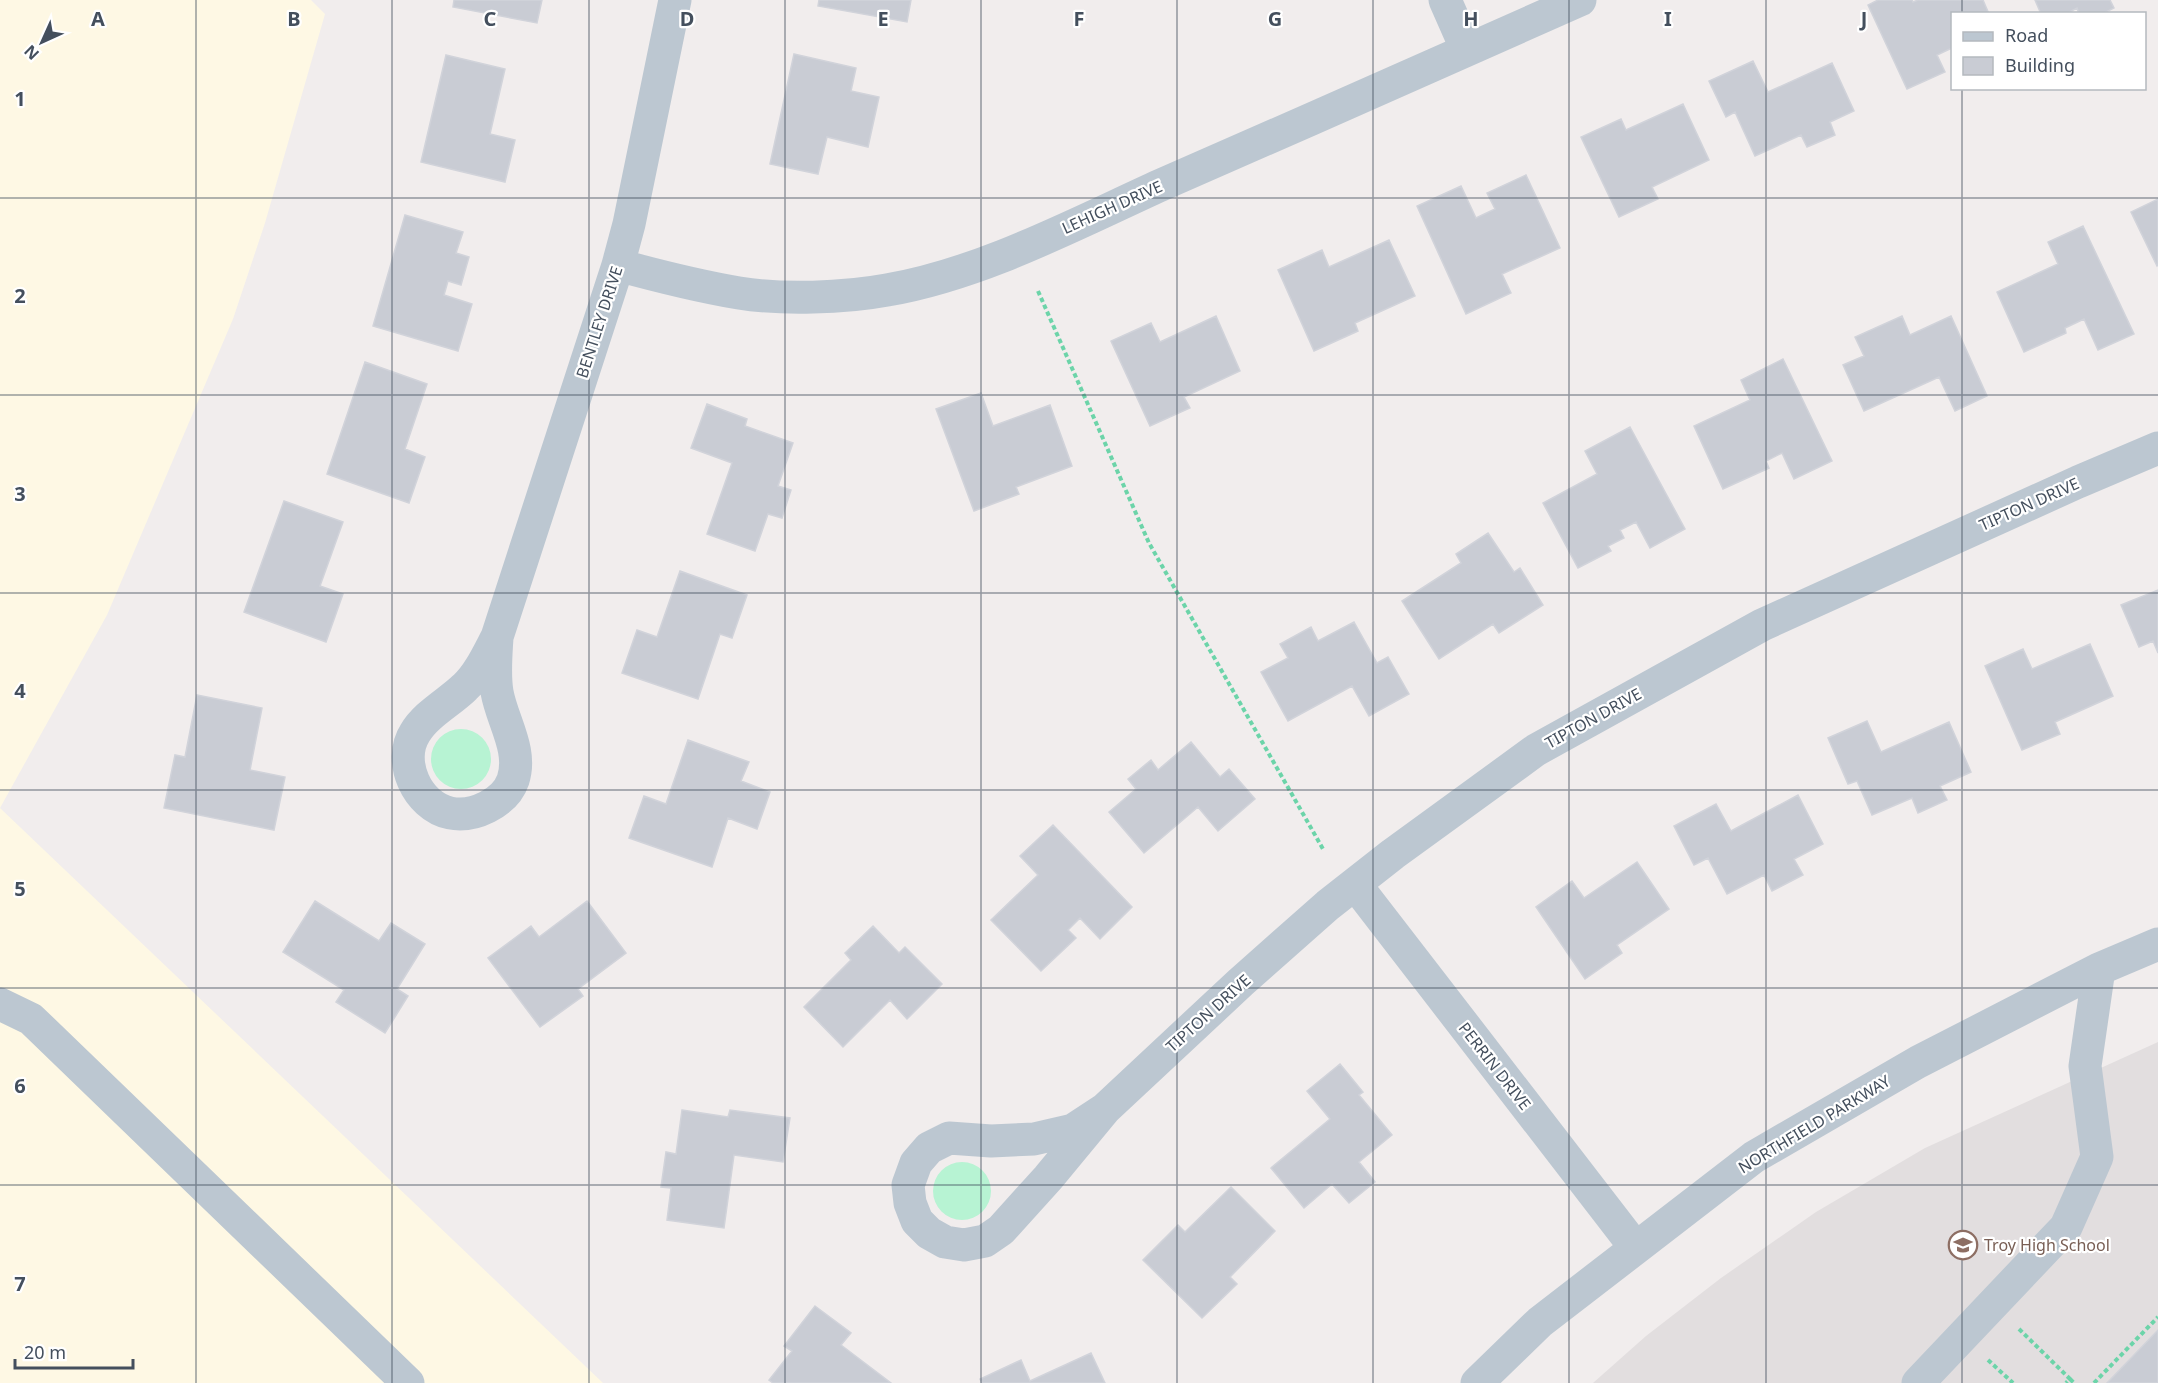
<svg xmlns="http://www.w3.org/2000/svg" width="2158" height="1383" viewBox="0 0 2158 1383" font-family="'Noto Sans',sans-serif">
	<rect width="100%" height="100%" fill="#f1eded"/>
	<path fill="#fef8e4" d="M0,0h311l14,14 -60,209 -32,96 -126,296 -107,193z
		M0,808l603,575h-603z"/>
	<path fill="#e2dedf" d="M2158,1042v341h-565l53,-47 75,-58 95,-66 109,-64z"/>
	<path fill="#b7f3d3" d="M431 759a30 30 0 1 1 60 0a30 30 0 1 1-60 0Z
		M933 1191a29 29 0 1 1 58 0a29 29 0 1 1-58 0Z"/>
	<path fill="#c9ccd4" stroke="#d1d3da" stroke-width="1.5" d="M454,0h88l-5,23 -84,-16z
		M819,0h92l-4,22 -89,-16z
		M1878,0h34l1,2 5,-2h65l6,14h-37v34l-15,7 8,17 -38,17 -39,-84z
		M2035,0h75l4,8 -12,6h-23l-2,-6 -11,6h-25z
		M794,54l62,14 -5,23 28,6 -11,50 -41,-10 -9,37 -48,-10z
		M446,55l59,14 -15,65 25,6 -10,42 -84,-20z
		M1753,61l15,31 64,-29 22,48 -24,11 5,13 -28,12 -6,-12 -46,21 -20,-44 -9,5 -17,-36z
		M1683,104l26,56 -57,27 6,12 -39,18 -38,-80 40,-18 5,11z
		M1526,175l34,73 -58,26 9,19 -45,21 -49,-108 44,-20 15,32 19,-9 -8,-16z
		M2158,199v66l-1,1 -26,-54z
		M405,215l58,17 -7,21 13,4 -8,28 -13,-4 -4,14 28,9 -14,47 -85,-25z
		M2083,226l51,108 -36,16 -14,-31 -19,9 1,5 -42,19 -27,-60 61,-28 -10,-22z
		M1389,240l26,56 -60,27 3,8 -44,20 -36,-81 44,-20 7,17z
		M1216,316l24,55 -56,26 6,11 -40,18 -39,-85 40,-18 9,19z
		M1902,316l8,19 41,-19 36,80 -32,15 -16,-34 -75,34 -21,-46 21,-9 -9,-19z
		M1783,359l49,102 -38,18 -12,-26 -16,8 3,7 -46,21 -29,-63 56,-26 -9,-20z
		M365,362l62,22 -22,65 20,8 -16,46 -82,-29z
		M981,393l12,33 57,-21 22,61 -56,21 3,7 -45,17 -38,-102z
		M707,404l40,15 -2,7 48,17 -15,43 13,4 -9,28 -14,-4 -13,37 -48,-17 25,-71 -41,-15z
		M1630,427l55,102 -35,19 -14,-26 -16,8 4,8 -16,8 3,5 -33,17 -35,-65 54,-29 -12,-23z
		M284,501l59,21 -23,64 23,8 -17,48 -82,-30z
		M1488,533l26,39 6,-4 23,37 -44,28 -6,-9 -54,35 -37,-58 59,-38 -5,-9z
		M680,571l67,24 -15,43 -12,-4 -22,65 -76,-26 15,-43 20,7z
		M2158,590v63l-5,-12 -14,6 -18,-42z
		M1354,622l23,41 11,-6 21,37 -40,22 -17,-30 -64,35 -27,-49 27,-14 -8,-14 31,-17 7,14z
		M2090,644l23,52 -58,26 5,12 -38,16 -37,-84 38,-17 9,20z
		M197,695l65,13 -12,62 35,7 -11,53 -110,-22 11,-53 10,2z
		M1867,721l14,31 68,-30 22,50 -31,14 7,14 -29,13 -6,-15 -40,17 -15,-34 -9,3 -20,-46z
		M688,740l61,22 -8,19 29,11 -13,37 -29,-11 -16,49 -83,-29 15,-42 22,8z
		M1191,742l29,35 9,-8 26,30 -37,32 -20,-24 -54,46 -35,-41 27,-23 -8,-10 23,-19 7,10z
		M1798,795l25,49 -29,15 9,16 -31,16 -8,-16 -37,19 -19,-36 -14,7 -20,-39 42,-22 15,27z
		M1053,825l79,82 -32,32 -20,-21 -12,12 8,8 -35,33 -50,-51 47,-45 -18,-19z
		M1637,862l32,47 -52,36 5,8 -37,26 -49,-72 36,-26 12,17z
		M315,901l64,40 12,-18 34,21 -28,45 11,7 -23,37 -49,-31 8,-12 -61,-38z
		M587,901l39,52 -48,36 5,7 -43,31 -52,-69 43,-32 8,11z
		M873,926l26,27 6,-6 37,37 -35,35 -17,-19 -47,47 -39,-40 47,-47 -6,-7z
		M1340,1064l23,28 -4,3 33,40 -33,27 16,20 -26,21 -17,-19 -28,24 -33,-40 59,-49 -23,-28z
		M682,1110l46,7 2,-7 60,8 -7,44 -49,-7 -10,73 -57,-8 4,-32 -10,-1 5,-35 10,2z
		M1231,1187l44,44 -45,46 7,7 -35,34 -59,-58 35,-35 7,7z
		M815,1306l36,27 -10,12 50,38h-118l-4,-3 23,-29 -8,-5z
		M2158,1330v53h-51z
		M1091,1353l14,30h-123l-2,-4 41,-19 9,21z"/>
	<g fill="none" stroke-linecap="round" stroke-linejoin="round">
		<path stroke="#6cd4a9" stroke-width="4" stroke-dasharray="4.5 3" stroke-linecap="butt" d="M1038,291l111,252 174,306
			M2019,1329l51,50 -4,4
			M1988,1360l25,23
			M2070,1379l4,4
			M2094,1383l64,-66"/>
		<path stroke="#bcc7d1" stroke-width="33" d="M1445,0l22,50
			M618,265c40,11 80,21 121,28 43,7 105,5 148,-3 94,-16 188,-66 274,-105 140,-61 279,-123 419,-185
			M497,637c-1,18 -3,37 0,55 5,29 26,58 16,88 -8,23 -40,38 -63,33 -33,-7 -53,-52 -35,-80 11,-19 35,-31 50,-46 14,-13 23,-33 32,-50l121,-372 11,-41 46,-224
			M1355,884l280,363
			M0,1004l31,15 377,364
			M1105,1109l-32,21 -39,9 -43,2 -42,-3 -20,10 -13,15 -8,22 2,18 7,18 12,12 16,9 19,3 21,-4 16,-11 47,-52 57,-69 136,-127 87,-77 65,-51 143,-104 226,-125 316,-143 80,-34
			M1477,1383l63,-61 214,-165 164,-95 181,-93 59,-25
			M1918,1383l148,-156 31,-70 -12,-91 14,-97"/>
	</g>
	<path fill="none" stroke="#444f5d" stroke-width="1.5" stroke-opacity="0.55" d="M196,0v1383M392,0v1383M589,0v1383M785,0v1383M981,0v1383M1177,0v1383M1373,0v1383M1569,0v1383M1766,0v1383M1962,0v14M1962,88v1295M0,198h2158M0,395h2158M0,593h2158M0,790h2158M0,988h2158M0,1185h2158"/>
	<defs>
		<g id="school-ring" transform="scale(1.5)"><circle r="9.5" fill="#fff" stroke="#8d6e63" stroke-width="1.5"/><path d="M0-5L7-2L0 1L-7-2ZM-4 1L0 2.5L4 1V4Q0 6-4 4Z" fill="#8d6e63"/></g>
	</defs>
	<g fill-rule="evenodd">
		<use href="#school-ring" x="1963" y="1245"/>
	</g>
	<g text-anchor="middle" stroke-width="4.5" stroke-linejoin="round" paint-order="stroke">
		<g font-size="16" fill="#444f5d" stroke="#fff">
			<text transform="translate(1112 207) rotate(-24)" y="6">LEHIGH DRIVE</text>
			<text transform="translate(599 322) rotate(-72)" y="6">BENTLEY DRIVE</text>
			<text transform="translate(2029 504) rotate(-24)" y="6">TIPTON DRIVE</text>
			<text transform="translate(1593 718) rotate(-29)" y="6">TIPTON DRIVE</text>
			<text transform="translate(1208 1013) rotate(-42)" y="6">TIPTON DRIVE</text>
			<text transform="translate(1495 1066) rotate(52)" y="6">PERRIN DRIVE</text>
			<text transform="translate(1814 1124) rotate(-31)" y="6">NORTHFIELD PARKWAY</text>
		</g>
		<g font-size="16" fill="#785e54" stroke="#fff" text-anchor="start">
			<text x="1984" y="1251">Troy High School</text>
		</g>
	</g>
	<g font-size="20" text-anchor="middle" font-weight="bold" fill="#444f5d" stroke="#fff" stroke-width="4.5" stroke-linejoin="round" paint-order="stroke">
		<text x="98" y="26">A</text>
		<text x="294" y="26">B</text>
		<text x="490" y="26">C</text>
		<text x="687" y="26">D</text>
		<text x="883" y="26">E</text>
		<text x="1079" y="26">F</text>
		<text x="1275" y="26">G</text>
		<text x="1471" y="26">H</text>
		<text x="1668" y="26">I</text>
		<text x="1864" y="26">J</text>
		<text x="20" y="106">1</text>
		<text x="20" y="303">2</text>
		<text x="20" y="501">3</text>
		<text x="20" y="698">4</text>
		<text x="20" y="896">5</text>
		<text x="20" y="1093">6</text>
		<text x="20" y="1291">7</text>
	</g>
	<rect x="1951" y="12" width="195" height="78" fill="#ffffff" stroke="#b4b9be" stroke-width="1.5"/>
	<rect x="1963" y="32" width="30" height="9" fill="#bcc7d1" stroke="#b4b9be" stroke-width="1.5"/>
	<text x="2005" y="42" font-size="18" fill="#444f5d">Road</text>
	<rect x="1963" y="57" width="30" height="18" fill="#c9ccd4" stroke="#b4b9be" stroke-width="1.5"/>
	<text x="2005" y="72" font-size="18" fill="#444f5d">Building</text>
	<g transform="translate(42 42) rotate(225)" stroke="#ffffff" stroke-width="4.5" paint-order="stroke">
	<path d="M0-4.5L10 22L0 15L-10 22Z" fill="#444f5d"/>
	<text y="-9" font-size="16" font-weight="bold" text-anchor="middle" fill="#444f5d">N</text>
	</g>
	<path d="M15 1359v9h118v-9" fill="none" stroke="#444f5d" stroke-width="3"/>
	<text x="24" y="1359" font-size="18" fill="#444f5d" stroke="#ffffff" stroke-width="4.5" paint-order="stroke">20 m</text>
</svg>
